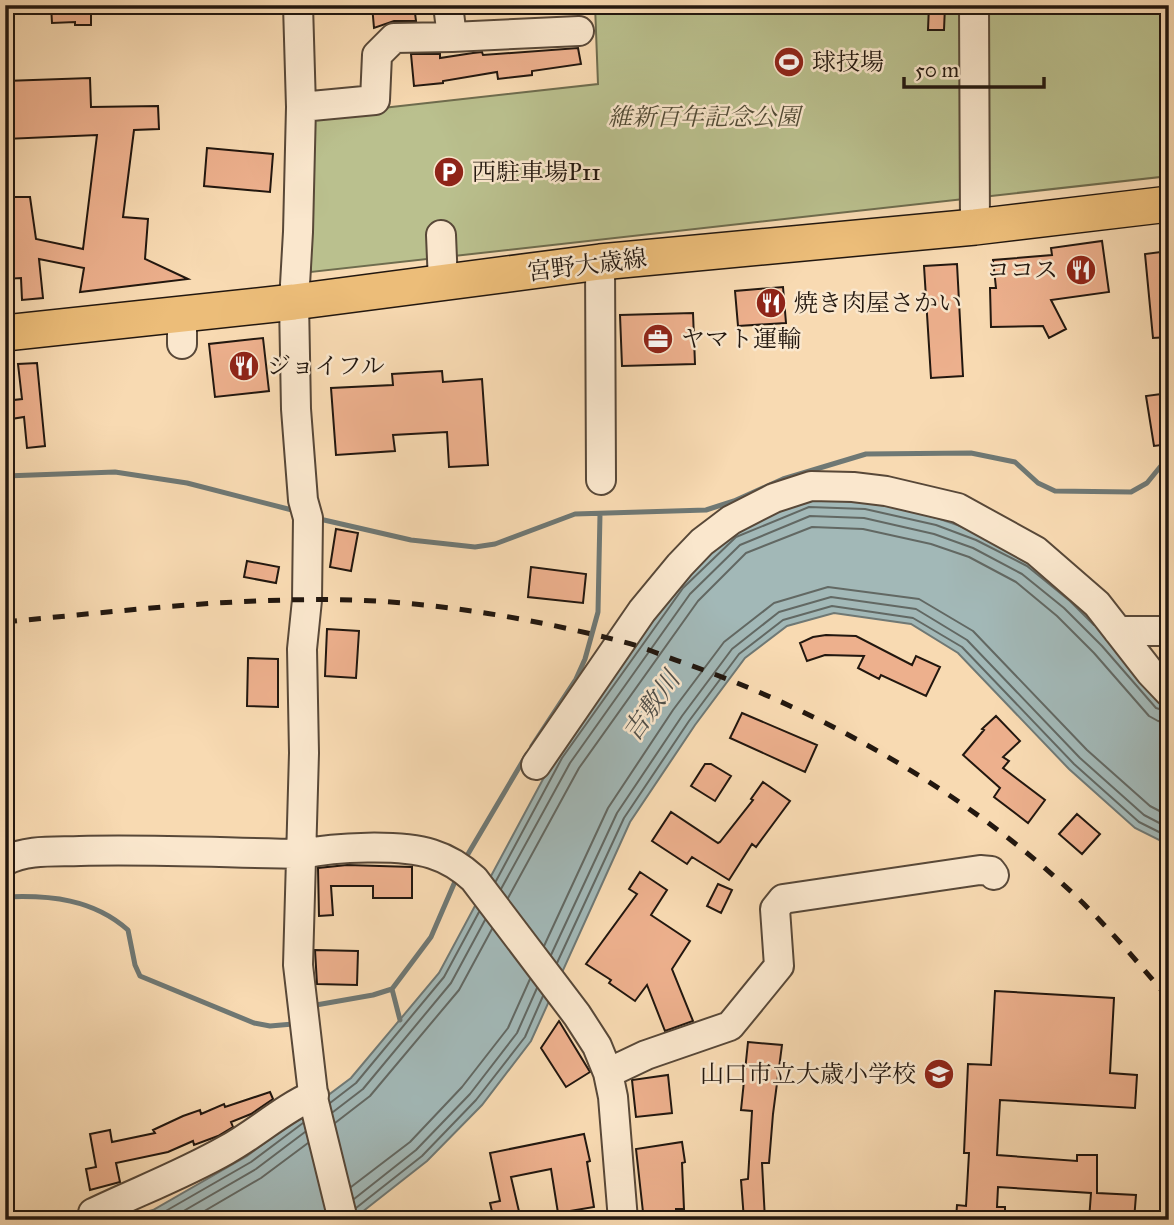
<svg xmlns="http://www.w3.org/2000/svg" width="1174" height="1225" viewBox="0 0 1174 1225" font-family="'IM FELL Great Primer','Noto Serif JP',serif">
	<rect width="100%" height="100%" fill="#f8dab2"/>
	<filter id="stains"><feTurbulence type="fractalNoise" baseFrequency=".00286" numOctaves="4"/><feColorMatrix values="0 0 0 0 .2 0 0 0 0 .09 0 0 0 0 .02 0 0 0 .5 -.17"/></filter>
	<radialGradient id="worn" r=".72"><stop offset=".6" stop-color="#630" stop-opacity="0"/><stop offset="1" stop-color="#630" stop-opacity=".3"/></radialGradient>
	<path fill="#bac08e" stroke="#6e6c4e" stroke-width="2" d="M595,5h574v171l-858,96 -7,-144 16,-13 278,-31z"/>
	<path fill="#a2b8b7" stroke="#6f7874" stroke-width="2" d="M808,500c19,1 39,0 59,3 76,10 151,40 207,93 34,32 64,69 95,103v146l-34,-17 -66,-59 -111,-116 -47,-29 -77,-11 -47,13 -42,32 -50,67 -65,97 -99,219 -49,64 -55,56 -70,55 -6,4h-237l39,-10 94,-54 104,-78 88,-105 117,-218 122,-171 54,-53z"/>
	<g fill="none" stroke-linecap="round" stroke-linejoin="round">
		<path stroke="#626863" stroke-width="2" d="M496,881l66,-123 121,-170 53,-51 73,-30 56,2 71,16 40,15 51,26 43,35 24,24
			M501,889l69,-126 120,-169 50,-49 70,-29 54,2 70,16 39,14 49,26 42,34 38,38 54,62 13,4
			M508,898l71,-130 119,-167 48,-48 66,-26 51,2 68,15 38,13 47,25 41,34 37,37 55,63 9,5 11,2
			M544,946l64,-138 65,-98 51,-68 50,-39 54,-16 91,12 54,32 114,119 63,56 19,10
			M551,955l66,-142 65,-97 50,-67 47,-37 52,-15 85,12 51,31 113,118 64,57 25,13
			M557,963l67,-145 65,-97 50,-67 44,-34 49,-14 81,12 49,29 112,117 65,58 30,15
			M330,1103l26,-20 88,-106 35,-65
			M333,1112l30,-23 88,-106 34,-63
			M335,1123l35,-27 89,-106 33,-61
			M351,1187l59,-45 52,-55 46,-59 22,-49
			M354,1199l62,-49 54,-56 47,-61 20,-45
			M356,1208l66,-52 54,-56 49,-63 18,-41
			M143,1220l14,-4 94,-54 52,-39
			M168,1220l88,-51 49,-37
			M189,1220l72,-42 47,-35"/>
		<path stroke="#6f7874" stroke-width="5" d="M5,476l110,-4 72,11 105,27
			M324,520l87,20 64,7 20,-3 80,-30 131,-4 28,-9 49,-22 83,-25 105,-1 44,9 23,21 17,8 76,1 16,-9 22,-27
			M532,746l44,-67 9,-20 13,-47 2,-98
			M468,854l59,-100
			M5,897c45,-2 88,2 123,33l7,35 5,11 114,47 16,3 23,-2
			M316,1005l57,-10 19,-6
			M400,1020l-8,-31 39,-52 26,-60"/>
	</g>
	<path fill="#edb08d" stroke="#22170f" stroke-width="2" d="M51,5h40v20h-16v-3l-23,1z
		M372,5h42l2,16h-22l-20,7z
		M929,5l16,1 -1,24h-16z
		M578,48l3,16 -49,7v4l-34,4 -1,-7 -54,9v2l-29,3 -3,-32h29v4l33,-5 9,-1 1,3z
		M90,78l1,29 67,-1 1,23 -25,1 -11,87 25,2 -3,40 43,20 -108,13 4,-24 -45,-9 4,39 -21,2 -1,-22 -16,1v-82h25l6,42 47,10 14,-114 -92,4v-58z
		M207,148l66,6 -3,38 -66,-6z
		M1102,241l7,51 -58,8 15,29 -17,9 -6,-12 -52,1 -1,-39h6l-3,-28 59,-5 -1,-7z
		M1169,251v86l-16,1 -8,-84z
		M957,264l6,112 -32,2 -7,-112z
		M783,287l3,36 -48,3 -3,-35z
		M693,313l2,51 -73,2 -2,-51z
		M263,338l6,53 -54,6 -6,-53z
		M37,363l8,83 -18,2 -3,-31 -19,3v-19l17,-2 -4,-35z
		M442,371l1,11 39,-3 6,86 -39,2 -2,-35 -54,3 2,16 -59,4 -5,-67 62,-3 -1,-11z
		M1169,393v51l-15,2 -8,-50z
		M336,529l22,4 -7,38 -21,-4z
		M247,561l32,6 -3,16 -32,-6z
		M531,567l55,7 -3,29 -55,-6z
		M327,629l32,2 -3,47 -31,-2z
		M826,635l30,1 56,29 4,-9 24,11 -14,29 -45,-21 -2,4 -21,-11 6,-12 -39,-1 -18,6 -7,-18 13,-6z
		M248,658l30,1v48l-31,-1z
		M742,713l75,32 -12,27 -75,-34z
		M996,716l24,25 -17,16 6,4 -6,7 42,32 -17,23 -34,-26 6,-9 -37,-33 21,-25 -2,-1z
		M705,764h6l20,12 -16,25 -24,-15z
		M763,782l27,19 -34,46 -4,-3 -23,36 -37,-23 -5,7 -35,-23 19,-29 47,31 2,-1 33,-42 -2,-1z
		M1077,814l23,20 -18,20 -23,-20z
		M347,865l65,2v31h-39v-12h-42l2,29 -14,1 -1,-48z
		M640,872l27,18 -16,25 39,26 -18,28 21,52 -28,10 -18,-46 -12,16 -26,-18 2,-3 -25,-16 51,-70 -8,-5z
		M718,884l14,6 -11,23 -14,-7z
		M315,950l43,1 -1,34 -40,-1z
		M995,991l119,7 -4,75 27,2 -2,33 -135,-8 -3,55 80,6v-6h20v38l39,2 -2,25h-45l2,-27 -93,-6 -1,20h8v13h-49l1,-15 9,1 3,-53h-5l4,-89 23,1z
		M559,1021l31,51 -24,15 -25,-39z
		M748,1042l34,3 -9,69 -4,49h-7l3,57h-21l-3,-40 7,-1 4,-68 -11,-1z
		M668,1075l4,38 -36,4 -4,-37z
		M270,1092l3,7 -22,15 -20,8 2,5 -15,9 -24,9 -1,-4 -25,11 -52,11 4,19 -30,8 -4,-21 10,-2 -6,-33 20,-4 2,12 43,-9 -2,-3 30,-14 17,-6 1,4 23,-10 1,3z
		M584,1134l6,27 -3,1 7,45 -36,6 -7,-44 -40,8 10,43h-27l-4,-17 10,-2 -10,-48z
		M682,1142l3,20 -3,1 2,46h-8v11h-21v-9l-12,1 -7,-63z"/>
	<g fill="none" stroke-linecap="round" stroke-linejoin="round">
		<g stroke="#584838" stroke-width="32">
			<path id="minor" d="M298,5l3,102 -3,125 -4,70 2,107 7,91 5,18 -1,82 -5,49 2,104 -6,212 16,137 29,118
				M974,5l1,222
				M452,37l127,-6
				M301,107l74,-7 2,-45 17,-17 58,-1 -4,-32
				M441,235l2,48
				M600,262l1,218
				M182,344v-30
				M1118,631h51
				M536,765l106,-154 38,-46 22,-23 29,-22 43,-22 37,-12 42,1 33,4 72,17 78,43 61,53 53,68 19,20
				M5,861c22,-12 51,-9 75,-10 74,-2 148,2 222,3 33,-7 98,-10 130,0 16,5 30,14 42,25l103,136 20,31 11,27 5,24 10,123
				M608,1073l38,-18 84,-29 49,-60 -4,-57 8,-10 197,-29 11,1 3,4
				M93,1213c44,-21 91,-39 133,-63 31,-17 56,-41 88,-55"/>
		</g>
		<g stroke="#22170f" stroke-width="38">
			<path id="major" d="M5,333l289,-31 306,-40 375,-35 194,-23"/>
		</g>
		<use href="#minor" stroke="#fae7cd" stroke-width="28"/>
		<use href="#major" stroke="#ecbd79" stroke-width="35"/>
		<path stroke="#22170f" stroke-width="5" stroke-dasharray="12 12" stroke-linecap="butt" d="M5,622c116,-11 231,-25 348,-22 89,3 181,19 267,41 21,5 41,14 61,21 145,50 292,134 402,241 30,30 58,63 86,96"/>
	</g>
	<defs>
		<g id="stadium-disc" transform="scale(1.575)"><circle r="9.5" fill="#8f2418" stroke="#fae7cd"/><path d="M0-5a6.5 5 0 1 0 0 10a6.5 5 0 1 0 0-10ZM-3.5-1.8h7v3.6h-7Z" fill="#fff"/></g>
		<g id="parking-disc" transform="scale(1.575)"><circle r="9.5" fill="#8f2418" stroke="#fae7cd"/><path d="M-3.5-5.5H1a3.5 3.5 0 0 1 0 7H-1V5.5H-3.5ZM-1-3.4V-.6H.8a1.4 1.4 0 0 0 0-2.8Z" fill="#fff"/></g>
		<g id="restaurant-disc" transform="scale(1.575)"><circle r="9.5" fill="#8f2418" stroke="#fae7cd"/><path d="M-5-6h1v4h1v-4h1v4h1v-4h1v5L-1.5 .5V6h-2V.5L-5-1ZM5-6V6H3V1.5H1.5Q1.5-4 5-6Z" fill="#fff"/></g>
		<g id="office-disc" transform="scale(1.575)"><circle r="9.5" fill="#8f2418" stroke="#fae7cd"/><path d="M-6-3h4V-5.5h4V-3h4V5H-6ZM-1-4.5V-3h2v-1.5ZM-6 0V1H6V0Z" fill="#fff"/></g>
		<g id="school-disc" transform="scale(1.575)"><circle r="9.5" fill="#8f2418" stroke="#fae7cd"/><path d="M0-5L7-2L0 1L-7-2ZM-4 1L0 2.5L4 1V4Q0 6-4 4Z" fill="#fff"/></g>
	</defs>
	<g fill-rule="evenodd">
		<use href="#stadium-disc" x="789" y="62"/>
		<use href="#parking-disc" x="449" y="172"/>
		<use href="#restaurant-disc" x="1081" y="270"/>
		<use href="#restaurant-disc" x="771" y="303"/>
		<use href="#office-disc" x="658" y="339"/>
		<use href="#restaurant-disc" x="244" y="366"/>
		<use href="#school-disc" x="939" y="1074"/>
	</g>
	<g text-anchor="middle" stroke-width="5" stroke-linejoin="round" paint-order="stroke">
		<g font-size="24" fill="#22170f" stroke="#fae7cd" text-anchor="start">
			<text x="812" y="70">球技場</text>
			<text x="472" y="180">西駐車場P11</text>
			<text x="1058" y="278" text-anchor="end">ココス</text>
			<text x="794" y="311">焼き肉屋さかい</text>
			<text x="681" y="347">ヤマト運輸</text>
			<text x="267" y="374">ジョイフル</text>
			<text x="916" y="1082" text-anchor="end">山口市立大歳小学校</text>
		</g>
		<g font-size="24" font-style="italic" fill="#504a35" stroke="#fae7cd">
			<text x="704" y="125">維新百年記念公園</text>
		</g>
		<g font-size="24" fill="#22170f" stroke="#fae7cd">
			<text transform="translate(587 265) rotate(-7)" y="8">宮野大歳線</text>
		</g>
		<g font-size="26" font-style="italic" fill="#4f4f4a" stroke="#fae7cd">
			<text transform="translate(651 706) rotate(-55)" y="9">吉敷川</text>
		</g>
	</g>
	<rect width="1174" height="1225" fill="none" stroke="#f8dab2" stroke-width="28"/>
	<rect x="7" y="7" width="1160" height="1211" fill="none" stroke="#22170f" stroke-width="3.5"/>
	<rect x="14" y="14" width="1146" height="1197" fill="none" stroke="#22170f" stroke-width="2"/>
	<path d="M904 77v10h140v-10" fill="none" stroke="#22170f" stroke-width="3.5"/>
	<text x="915" y="77" font-size="21" fill="#22170f" stroke="#fae7cd" stroke-width="5" paint-order="stroke">50 m</text>
	<rect width="100%" height="100%" filter="url(#stains)"/>
	<rect width="100%" height="100%" fill="url(#worn)"/>
</svg>
